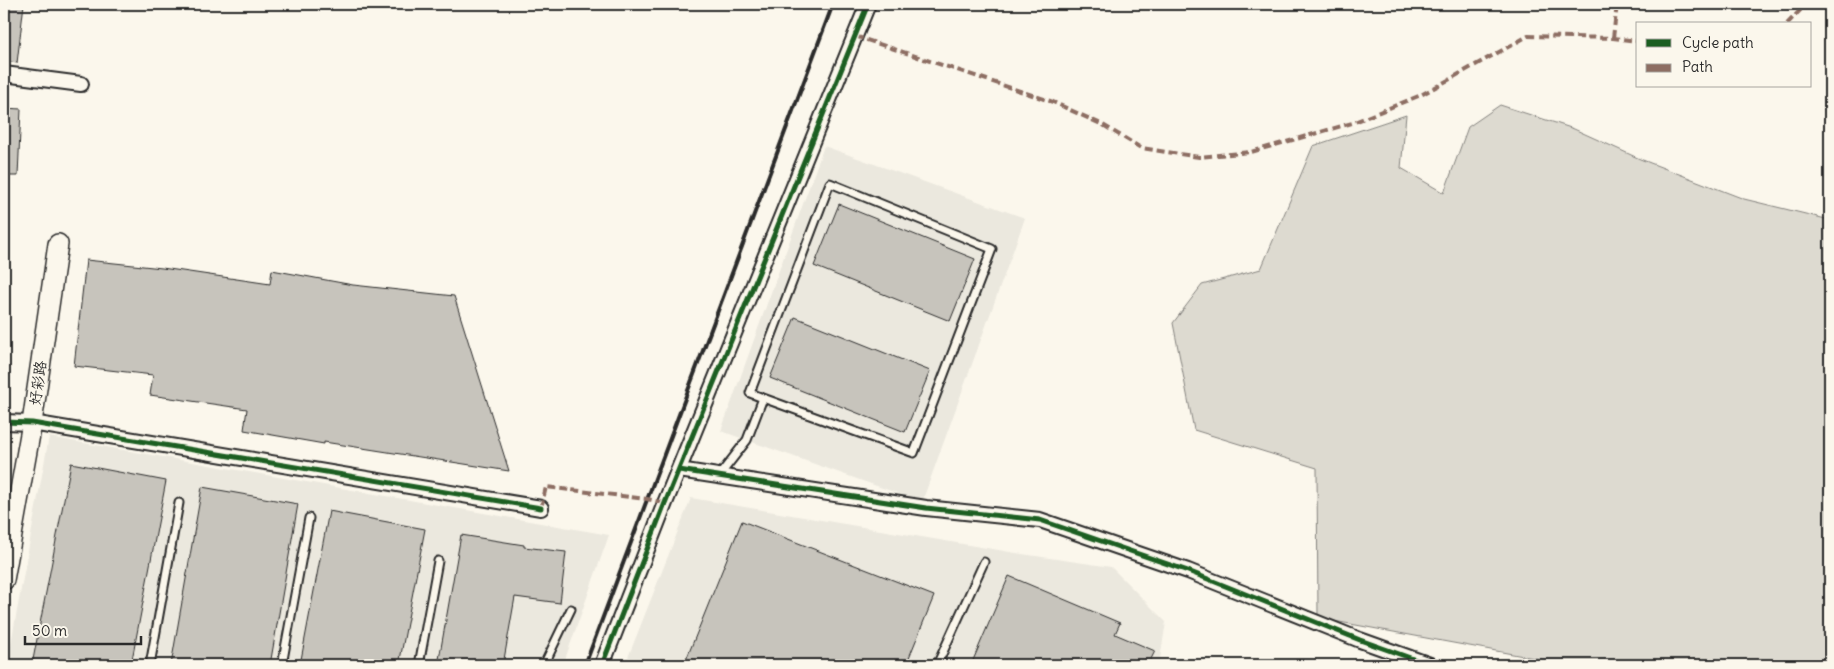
<svg xmlns="http://www.w3.org/2000/svg" width="1834" height="669" viewBox="0 0 1834 669" font-family="Delius,'LXGW WenKai TC',sans-serif">
	<rect width="100%" height="100%" fill="#fbf7ec"/>
	<filter id="ink" filterUnits="userSpaceOnUse"><feTurbulence type="fractalNoise" baseFrequency=".02" numOctaves="2"/><feDisplacementMap in="SourceGraphic" scale="10" xChannelSelector="R" yChannelSelector="G"/><feConvolveMatrix kernelMatrix="1 2 1 2 8 2 1 2 1" color-interpolation-filters="sRGB"/></filter>
	<g filter="url(#ink)">
		<path fill="#ebe8de" d="M824,146l201,72 -103,284 -201,-71z
			M49,437l560,98 -46,130h-556z
			M691,498l331,56 89,13 55,55 -7,43h-534z"/>
		<path fill="#dddad0" stroke="#84827e" d="M1500,105l74,24 66,30 104,40 86,21v443l-18,2h-240l-254,-47 -1,-150 -123,-38 -21,-107 29,-38 59,-16 52,-123 93,-31 -5,53 43,25 24,-66z"/>
		<path fill="#c7c4bc" stroke="#2b2b2b" d="M4,4h20l-7,59 -13,-2z
			M4,108l17,1 -3,67h-14z
			M839,204l136,55 -25,62 -136,-55z
			M86,260l76,8 108,16 2,-14 81,15 101,11 55,175 -185,-29v2l-80,-14 3,-21 -97,-14 3,-20 -79,-9z
			M795,317l135,54 -25,61 -135,-54z
			M71,463l95,18 -35,184h-99z
			M202,487l96,17 -28,161h-99z
			M329,511l96,18 -26,136h-99z
			M742,521l192,75 -28,69h-222z
			M461,535l63,10v2l42,5 -6,51 -45,-6 -12,68h-65z
			M1009,576l111,47 -5,11 40,17 -7,14h-177z"/>
		<g fill="none" stroke-linecap="round" stroke-linejoin="round">
			<g stroke="#2b2b2b" stroke-width="11">
				<path id="lane" d="M719,476l28,-36 16,-42 151,55 78,-204 -162,-66 -80,210 13,5
					M150,665l29,-162
					M282,665l27,-147
					M419,665l19,-104
					M544,665l27,-56
					M937,665l47,-103"/>
			</g>
			<g stroke="#2b2b2b" stroke-width="18">
				<path id="street" d="M4,74l77,10
					M4,422l28,1 509,85
					M679,470l247,38 114,12 148,51 172,69 70,25
					M602,665l63,-162 203,-499"/>
			</g>
			<g stroke="#2b2b2b" stroke-width="22">
				<path id="secondary" d="M4,580l28,-157 26,-179"/>
			</g>
			<use href="#lane" stroke="#fbf7ec" stroke-width="7"/>
			<use href="#street" stroke="#fbf7ec" stroke-width="14"/>
			<use href="#secondary" stroke="#fbf7ec" stroke-width="19"/>
			<path stroke="#2b2b2b" stroke-width="4" d="M585,665l248,-661"/>
			<path stroke="#8d6e63" stroke-width="4" stroke-dasharray="8 4" stroke-linecap="butt" d="M1787,24l19,-20
				M855,36l198,66 50,23 38,23 58,9 52,-5 101,-29 69,-28 107,-59 85,2 25,3
				M1613,38l4,-34
				M541,508l5,-21 101,12 18,4"/>
			<g stroke="#fbf7ec" stroke-width="8">
				<path id="cycleway" d="M4,422l28,1 509,85
					M679,470l247,38 114,12 148,51 172,69 70,25
					M602,665l63,-162 203,-499"/>
			</g>
			<use href="#cycleway" stroke="#1b5e20" stroke-width="5"/>
		</g>
	</g>
	<g text-anchor="middle" stroke-width="4" stroke-linejoin="round" paint-order="stroke">
		<g font-size="15" fill="#2b2b2b" stroke="#fbf7ec">
			<text transform="translate(38 383) rotate(-82)" y="5">好彩路</text>
		</g>
	</g>
	<rect width="1834" height="669" fill="none" stroke="#fbf7ec" stroke-width="20"/>
	<rect x="10" y="10" width="1814" height="649" fill="none" stroke="#2b2b2b" stroke-width="2" filter="url(#ink)"/>
	<rect x="1636" y="22" width="175" height="65" fill="#fbf7ec" stroke="#a8a59f"/>
	<rect x="1646" y="39" width="25" height="8" fill="#1b5e20" stroke="#a8a59f"/>
	<text x="1682" y="48" font-size="15" fill="#2b2b2b">Cycle path</text>
	<rect x="1646" y="64" width="25" height="8" fill="#8d6e63" stroke="#a8a59f"/>
	<text x="1682" y="72" font-size="15" fill="#2b2b2b">Path</text>
	<path d="M25 636v8h116v-8" fill="none" stroke="#2b2b2b" stroke-width="2.5"/>
	<text x="32" y="636" font-size="15" fill="#2b2b2b" stroke="#fbf7ec" stroke-width="4" paint-order="stroke">50 m</text>
</svg>
